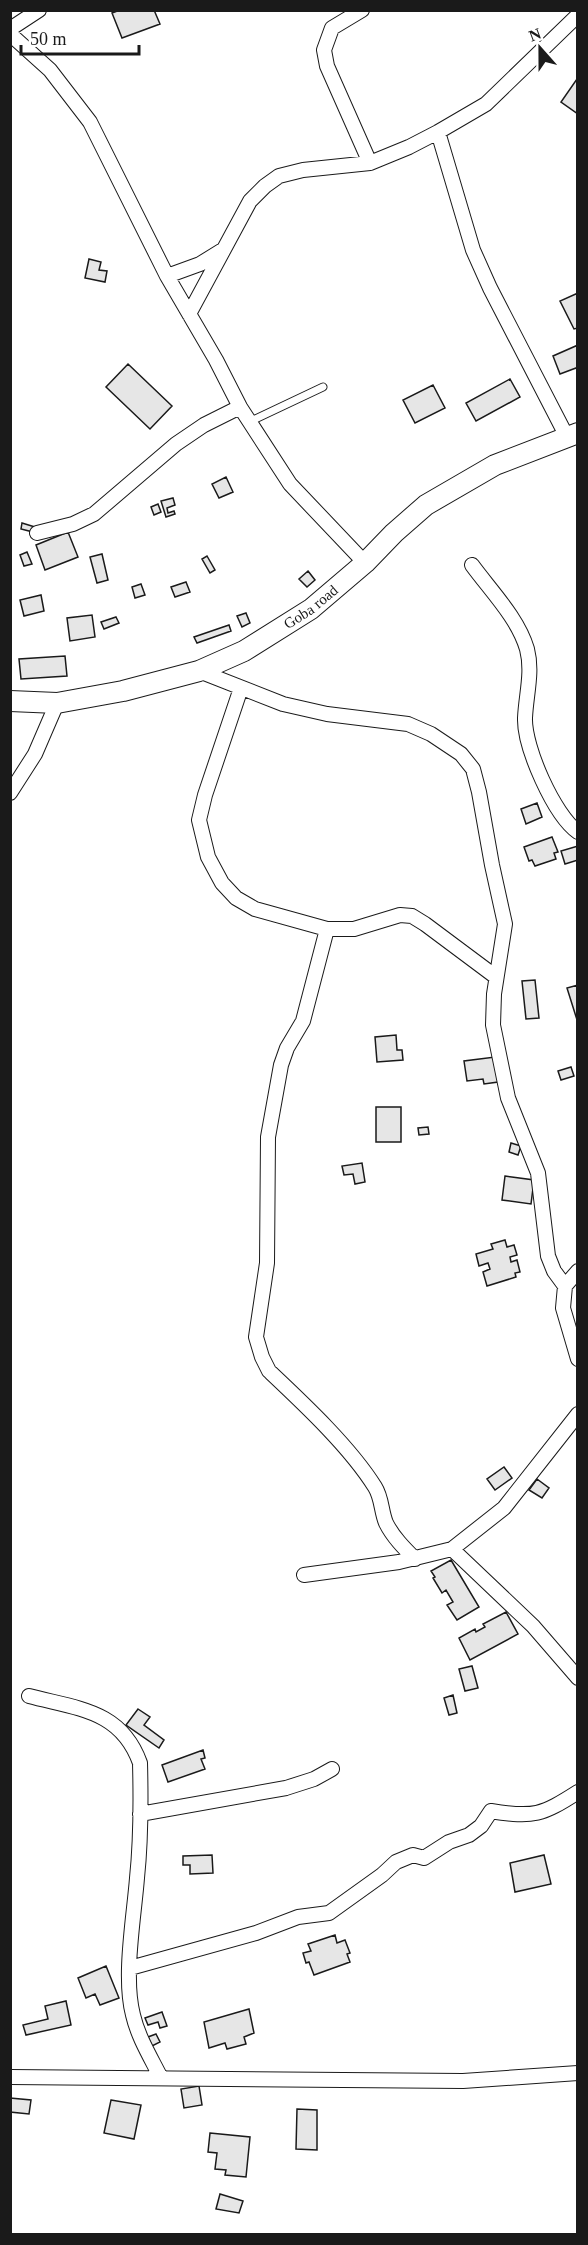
<svg xmlns="http://www.w3.org/2000/svg" width="588" height="2245" viewBox="0 0 588 2245" font-family="'Times New Roman',serif">
	<rect width="100%" height="100%" fill="#fff"/>
	<path fill="#e6e6e6" stroke="#1a1a1a" stroke-width="1.5" d="M120,10h34l6,14 -38,14 -10,-25z
		M577,79h1v35l-17,-12z
		M89,259l12,3 -2,8 8,1 -2,11 -20,-4z
		M578,293v35l-4,1 -14,-28z
		M578,345v26l-2,-3 -16,6 -7,-18z
		M128,364l44,42 -22,23 -44,-42z
		M510,379l10,18 -44,24 -10,-18z
		M433,385l12,23 -30,15 -12,-23z
		M226,477l7,15 -14,6 -7,-14z
		M173,498l2,7 -8,3 1,5 6,-2 1,3 -9,3 -5,-16z
		M158,504l3,8 -7,3 -3,-8z
		M22,523l13,4 -2,5 -12,-3z
		M68,532l10,25 -33,13 -9,-25z
		M27,552l5,12 -8,2 -4,-11z
		M102,554l6,26 -11,3 -7,-26z
		M207,556l8,14 -5,3 -8,-14z
		M308,571l7,9 -8,7 -8,-8z
		M186,582l4,10 -15,5 -4,-10z
		M141,584l4,11 -10,3 -3,-11z
		M41,595l3,16 -20,5 -4,-16z
		M246,613l4,10 -8,4 -5,-11z
		M92,615l3,22 -25,4 -3,-23z
		M116,617l3,6 -15,6 -3,-7z
		M229,625l2,6 -34,12 -3,-6z
		M65,656l2,20 -46,3 -2,-20z
		M537,803l5,14 -16,7 -5,-15z
		M552,837l6,15 -4,1 2,6 -21,7 -3,-6 -3,1 -5,-14z
		M578,846v14l-13,4 -4,-13z
		M535,980l4,38 -13,1 -4,-38z
		M578,985v38l-11,-35z
		M396,1035l1,15h5l1,10 -26,2 -2,-25z
		M495,1057l3,25 -14,2 -1,-5 -16,2 -3,-20z
		M571,1067l3,9 -13,4 -3,-9z
		M376,1107h25v35h-25z
		M428,1127l1,7 -10,1 -1,-7z
		M511,1143l10,3 -3,9 -9,-3z
		M362,1163l3,19 -10,2 -2,-10 -9,1 -2,-9z
		M505,1176l29,4 -3,24 -29,-4z
		M505,1240l2,7 7,-2 3,10 -7,2 1,5 6,-2 3,12 -5,1 1,4 -29,9 -4,-14 7,-3 -2,-6 -9,3 -3,-12 17,-5 -2,-5z
		M504,1467l8,11 -17,12 -8,-11z
		M537,1479l12,9 -7,10 -13,-8z
		M451,1560l28,47 -22,13 -10,-15 6,-3 -7,-12 -4,3 -9,-15 2,-1 -4,-6z
		M506,1612l12,22 -48,26 -11,-22 16,-9 1,3 9,-5 -2,-3z
		M472,1666l6,22 -13,3 -6,-22z
		M453,1695l4,18 -8,2 -5,-17z
		M138,1709l12,8 -6,8 20,15 -5,8 -33,-23z
		M203,1750l2,8 -4,1 4,10 -37,13 -6,-17z
		M212,1855l1,18 -23,1v-9h-7v-9z
		M544,1855l7,29 -36,8 -5,-29z
		M335,1935l2,8 8,-3 5,13 -3,1 3,8 -36,13 -5,-13 -3,1 -3,-10 8,-2 -3,-7z
		M106,1966l13,32 -19,7 -5,-11 -9,4 -8,-20z
		M66,2001l5,24 -45,10 -3,-10 25,-6 -3,-13z
		M249,2009l5,24 -10,4 2,7 -19,5 -2,-6 -16,5 -5,-26z
		M162,2012l5,14 -7,2 -2,-6 -10,3 -3,-7z
		M156,2034l4,8 -8,4 -4,-9z
		M199,2086l3,19 -18,3 -3,-19z
		M10,2098l21,2 -2,14 -19,-2z
		M111,2100l30,5 -7,34 -30,-6z
		M297,2109l20,1v40l-21,-1z
		M210,2133l40,4 -4,40 -21,-2 1,-5 -11,-1 2,-16 -9,-1z
		M220,2194l23,7 -4,12 -23,-4z"/>
	<g fill="none" stroke-linecap="round" stroke-linejoin="round">
		<g stroke="#1a1a1a" stroke-width="9">
			<path id="lane" d="M249,422l74,-35"/>
		</g>
		<g stroke="#1a1a1a" stroke-width="16">
			<path id="street" d="M362,10l-30,18 -8,22 3,16 43,97
				M10,29l29,-19
				M10,34l40,36 40,52 77,154 49,84 24,47 50,77 75,79
				M438,132l35,118 17,38 77,149
				M167,276l33,-12 21,-13
				M189,314l61,-113 15,-15 14,-10 24,-6 67,-7 39,-16 29,-15 48,-28 92,-89
				M37,533l36,-9 21,-10 82,-70 28,-19 36,-18
				M472,565c19,26 46,53 55,84 6,23 -1,46 -2,69 -1,29 29,97 53,114
				M199,671l84,33 44,10 81,10 23,10 30,20 12,15 6,23 13,73 13,59 -11,70 -1,31 15,73 30,75 10,83 6,15 11,15
				M241,688l-36,107 -6,25 9,37 14,26 14,15 19,11 72,20h27l46,-14 12,1 13,8 71,53
				M10,793l25,-39 22,-51
				M327,929l-24,92 -16,27 -6,17 -13,72 -1,126 -11,74 6,20 7,14c35,33 81,76 106,116 7,11 6,24 11,36 7,14 18,25 29,36
				M578,1271l-13,15 -2,22 15,51
				M452,1549l81,77 45,52
				M304,1575l95,-13 53,-13 52,-41 74,-94
				M29,1696c49,13 92,14 111,67 1,38 1,77 -3,115 -3,39 -14,99 -4,137 5,22 18,43 28,63
				M140,1814l146,-26 28,-9 18,-10
				M130,1968l126,-35 42,-16 31,-4 53,-38 14,-13 17,-7 11,3 25,-16 20,-7 12,-9 10,-15c43,7 51,4 87,-19
				M10,2077l453,4 115,-8"/>
		</g>
		<g stroke="#1a1a1a" stroke-width="22">
			<g id="secondary">
				<path id="s1" d="M10,701l47,2 66,-12 76,-20 45,-20 67,-42 54,-46 29,-30 32,-28 69,-40 83,-32"/>
			</g>
		</g>
		<use href="#lane" stroke="#fff" stroke-width="7"/>
		<use href="#street" stroke="#fff" stroke-width="14"/>
		<use href="#secondary" stroke="#fff" stroke-width="20"/>
	</g>
	<g text-anchor="middle" stroke-width="4.5" stroke-linejoin="round" paint-order="stroke">
		<g font-size="15" fill="#1a1a1a" stroke="#fff">
			<text dy="5" stroke="none"><textPath href="#s1" startOffset="322">Goba road</textPath></text>
		</g>
	</g>
	<rect width="588" height="2245" fill="none" stroke="#1a1a1a" stroke-width="24"/>
	<g transform="translate(540 48) rotate(339)" stroke="#ffffff" stroke-width="4.5" paint-order="stroke">
	<path d="M0-4.5L10 22L0 15L-10 22Z" fill="#1a1a1a"/>
	<text y="-9" font-size="16" font-weight="bold" text-anchor="middle" fill="#1a1a1a">N</text>
	</g>
	<path d="M21 45v9h118v-9" fill="none" stroke="#1a1a1a" stroke-width="3"/>
	<text x="30" y="45" font-size="18" fill="#1a1a1a" stroke="#ffffff" stroke-width="4.5" paint-order="stroke">50 m</text>
</svg>
